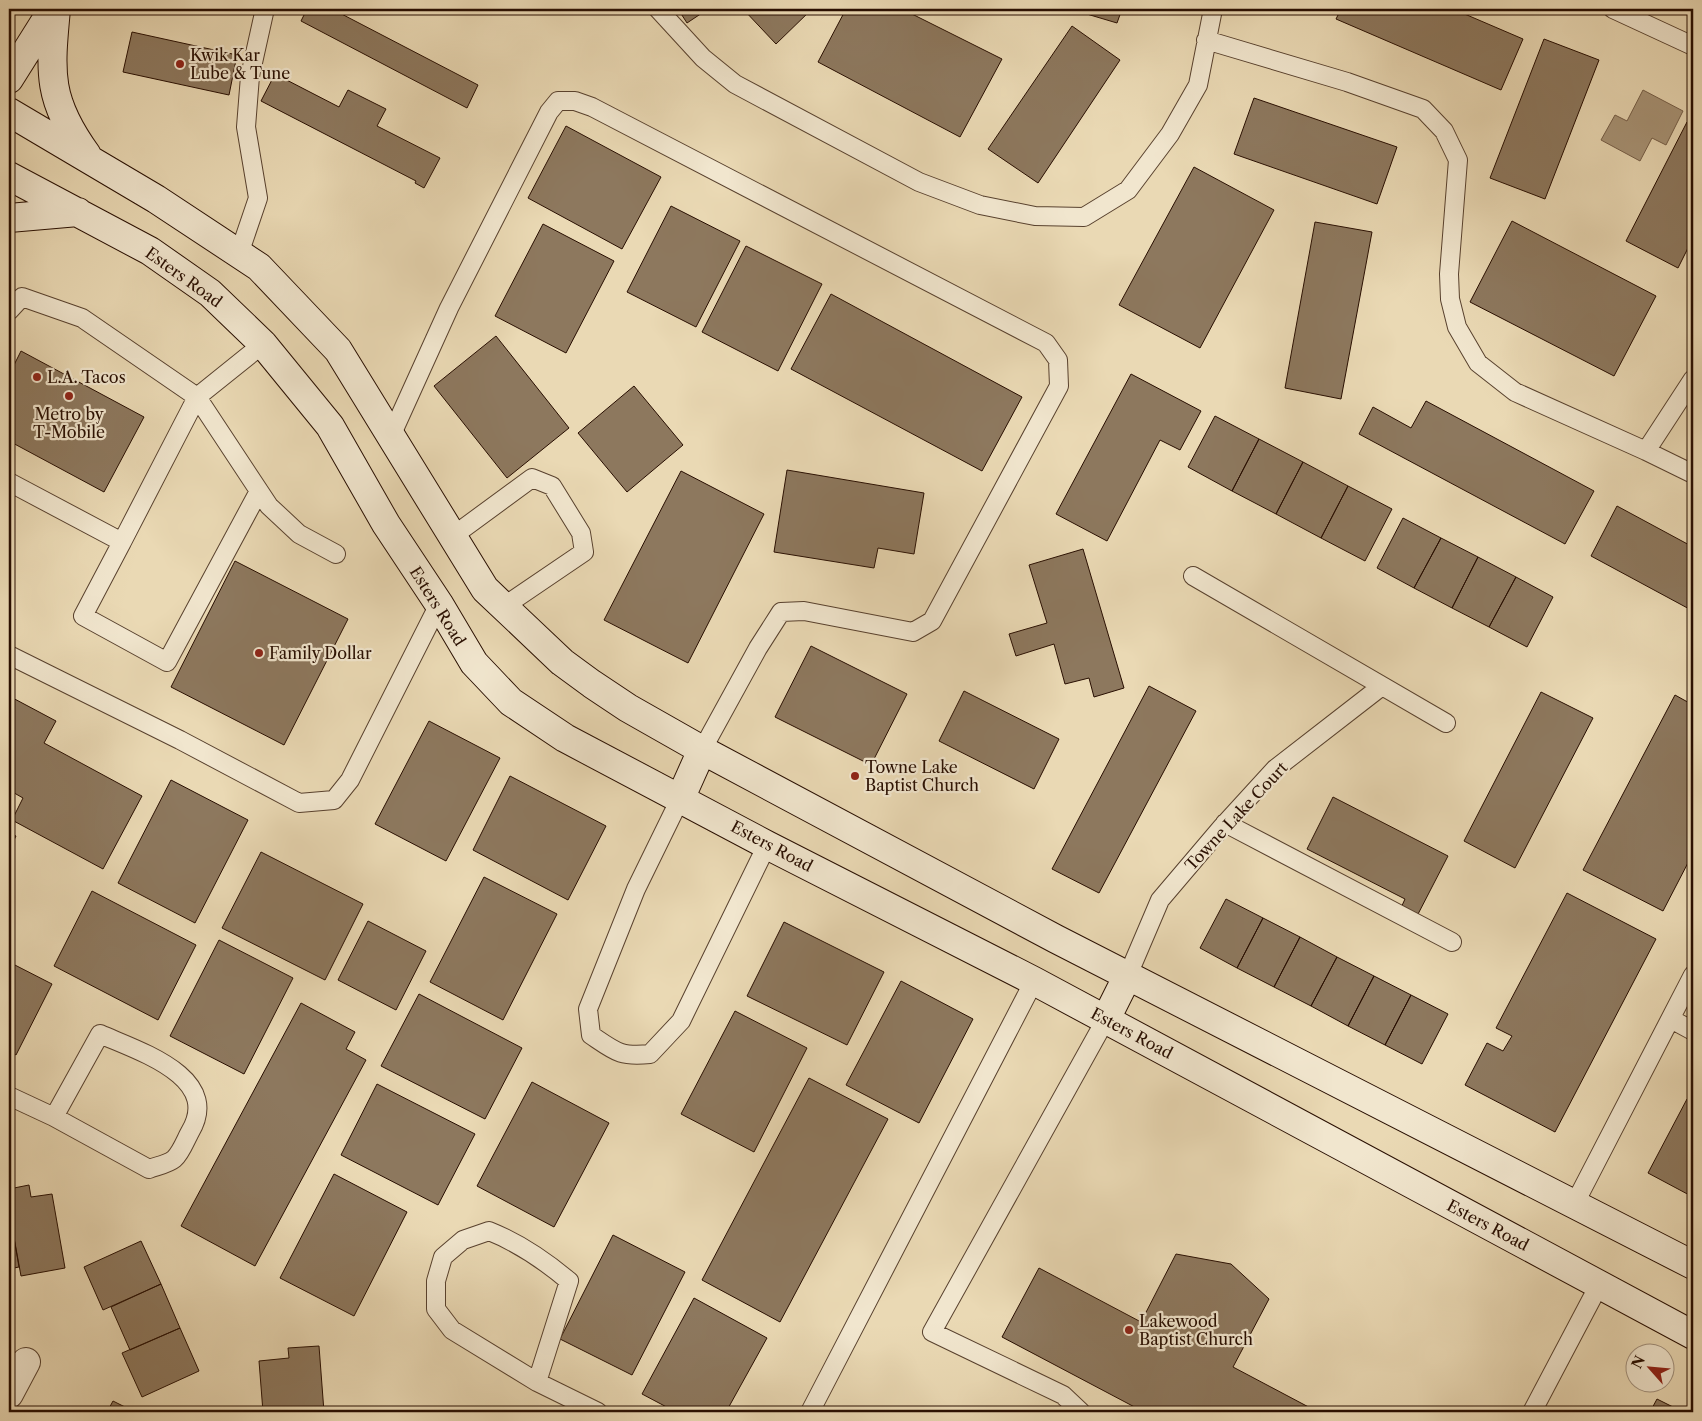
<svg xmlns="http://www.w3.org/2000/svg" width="1702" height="1421" viewBox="0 0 1702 1421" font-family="'Libre Caslon Text',serif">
	<rect width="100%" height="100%" fill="#ead9b4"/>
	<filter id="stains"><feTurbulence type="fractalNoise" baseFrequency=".004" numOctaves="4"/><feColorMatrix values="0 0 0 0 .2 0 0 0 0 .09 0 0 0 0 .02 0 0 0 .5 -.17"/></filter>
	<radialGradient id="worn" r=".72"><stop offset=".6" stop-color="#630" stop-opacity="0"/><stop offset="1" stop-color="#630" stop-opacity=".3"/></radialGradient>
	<path fill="#a89477" stroke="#755e48" d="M1643,90l40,21 -17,34 -14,-7 -12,23 -39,-21 14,-25 12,6z"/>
	<path fill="#8d785e" stroke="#280e01" d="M307,9h25l146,76 -11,23 -166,-87z
		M678,9h26l1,2 -18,12z
		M743,9h69l-36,35z
		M846,9h56l100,50 -42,78 -142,-75z
		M1070,9h52l-5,14z
		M1341,9h112l70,30 -22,51 -165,-71z
		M1072,26l48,34 -82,123 -50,-34z
		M132,32l105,23 -8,40 -106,-23z
		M1544,39l55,21 -54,139 -55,-21z
		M275,74l64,33 9,-17 38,19 -9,17 63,32 -16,30 -9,-5 1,-2 -155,-80z
		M1254,98l143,49 -20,57 -143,-50z
		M1687,122l6,3v113l-15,30 -52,-27z
		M566,126l95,51 -39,72 -94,-51z
		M1194,167l80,43 -74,138 -81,-43z
		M671,206l69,35 -44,86 -69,-35z
		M1512,221l144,75 -42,80 -144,-74z
		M1315,222l57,10 -31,167 -56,-11z
		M543,224l71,37 -48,92 -71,-37z
		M746,246l76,38 -44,87 -76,-39z
		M831,294l191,103 -40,74 -191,-102z
		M496,336l73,92 -62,50 -73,-92z
		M21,351l123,66 -40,75 -95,-51v-66z
		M1131,374l70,37 -21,39 -20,-10 -53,101 -51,-27z
		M634,386l49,59 -56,47 -49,-59z
		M1426,401l168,90 -29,53 -206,-110 14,-27 38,21z
		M1215,416l44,23 -27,52 -44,-24z
		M1259,439l44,23 -27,52 -44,-23z
		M1303,462l45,24 -27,52 -45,-24z
		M787,470l137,23 -10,61 -36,-6 -4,20 -100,-16z
		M681,471l83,43 -76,149 -84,-43z
		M1348,486l44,23 -27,52 -44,-23z
		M1617,506l76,41v64l-102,-55z
		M1403,518l38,20 -27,50 -37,-20z
		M1441,538l37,19 -26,51 -38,-20z
		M1083,549l41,139 -30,9 -5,-19 -24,6 -11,-40 -38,12 -7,-22 38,-11 -18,-58z
		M1478,557l38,20 -27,50 -37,-19z
		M235,561l113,58 -64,126 -113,-58z
		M1516,577l37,20 -26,50 -38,-20z
		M811,646l96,48 -36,71 -96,-48z
		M1149,686l47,25 -97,182 -47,-24z
		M964,691l95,48 -25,50 -95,-48z
		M1541,692l52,26 -78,150 -51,-27z
		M1675,695l18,10v140l-5,10 3,2 -28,54 -80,-41z
		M9,696l47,25 -12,22 98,53 -39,73 -91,-49 11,-22 -14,-8z
		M429,721l71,37 -54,103 -71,-37z
		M510,776l96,50 -38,74 -95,-50z
		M171,780l77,40 -53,103 -77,-40z
		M1333,797l115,59 -32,62 -16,-8 5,-11 -98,-50z
		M9,833l7,3 -7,14z
		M261,852l102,52 -38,76 -103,-52z
		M484,877l73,37 -54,106 -73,-38z
		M92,891l104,54 -38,75 -104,-54z
		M1567,893l89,46 -101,193 -90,-47 22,-42 16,8 9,-15 -16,-8z
		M1226,899l37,19 -26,50 -37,-20z
		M1263,918l37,19 -26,50 -37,-19z
		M368,921l58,30 -30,59 -58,-30z
		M784,922l100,50 -37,73 -100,-49z
		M1300,937l37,20 -26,49 -37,-19z
		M219,940l74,38 -49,96 -74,-38z
		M1337,957l37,19 -26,50 -37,-20z
		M9,962l43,22 -36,71 -7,-4z
		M1374,976l37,19 -26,50 -37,-19z
		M901,981l72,38 -54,104 -73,-38z
		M419,994l103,54 -37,71 -104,-53z
		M1411,995l37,19 -26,50 -37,-19z
		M301,1003l54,29 -9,17 20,11 -111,206 -74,-40z
		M735,1011l72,37 -53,104 -73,-38z
		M809,1078l79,41 -108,203 -78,-42z
		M532,1082l77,41 -55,104 -77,-41z
		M377,1084l98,50 -37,71 -97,-50z
		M1687,1099l6,3v95l-45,-24z
		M334,1174l73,38 -53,104 -74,-38z
		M29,1185l2,12 21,-3 13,74 -44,8 -12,-66v-21z
		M9,1210l10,57 -10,2z
		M613,1235l72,37 -53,103 -72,-36z
		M141,1241l20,43 -58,26 -19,-43z
		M1176,1254l55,10 38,35 -36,68 85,45h-174l-142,-75 37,-69 102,54z
		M161,1284l19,44 -50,22 -19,-43z
		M694,1298l73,40 -41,74h-50l-34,-18z
		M180,1328l19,43 -57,26 -20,-44z
		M319,1346l5,66h-61l-4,-51 30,-3 -1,-10z
		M1657,1399l26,13h-33z
		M113,1401l22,11h-28z"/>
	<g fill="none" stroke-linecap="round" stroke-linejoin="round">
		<g stroke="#58412e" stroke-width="20">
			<path id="service" d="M658,9l45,49 32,26 184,98 61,23 55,11 49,1 44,-27 42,-56 28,-49 15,-76
				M1613,9l80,37
				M1206,40l141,42 76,27 21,22 14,29 -9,114 1,25 7,28 21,36 37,29 131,59 47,-72
				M239,254l19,-56 -12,-71 4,-51 14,-63 -2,-4
				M9,311l13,-14 60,21 115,79 72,109 30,28 37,20
				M391,436l58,-128 100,-196 9,-11h17l17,6 454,236 12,17 1,26 -127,235 -19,11 -109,-21 -23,1 -23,36 -56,102
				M1646,451l47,23
				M9,482l113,60 75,-145 66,-53
				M453,536l79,-58 20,8 29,47 3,19 -81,55
				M122,542l-39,74 84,46 92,-171
				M1193,576l253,147
				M9,655l171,85 119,63 35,-3 16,-20 89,-176
				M681,797l-45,92 -48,120 3,26c25,17 29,22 59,19l31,-33 86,-176
				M1225,823l227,119
				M1128,975l32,-75 62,-73 53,-58 107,-83
				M1671,1019l22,12
				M100,1034c38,17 123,43 90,98 -4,7 -9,21 -16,27 -6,5 -17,7 -25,10l-95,-52z
				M9,1096l45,21
				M1575,1203l118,-228
				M489,1231c30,12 55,29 80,50l-32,101 -85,-52 -16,-21v-28l7,-24 20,-17z
				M537,1382l61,30
				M810,1412l224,-431
				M1081,1412l-18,-17 -131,-63 174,-313
				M1532,1412l67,-127"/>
		</g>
		<g stroke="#58412e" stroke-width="30">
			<path id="minor" d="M9,1394l17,-32"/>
		</g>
		<g stroke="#280e01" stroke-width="30">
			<path id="secondary" d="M56,9c-6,64 -9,91 31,146
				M9,79l44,-70
				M9,112l147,87 103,68 79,83 147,239 77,73 30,22 36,24 74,42 354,189 637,326
				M9,176l141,75 60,42 53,51 67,82 56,98 53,80 35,59 37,39 54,36 202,107 267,136 659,354
				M9,218l69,-6
				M681,797l21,-47
				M1106,1019l22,-44"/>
		</g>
		<use href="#service" stroke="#f1e6ce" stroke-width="18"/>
		<use href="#minor" stroke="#f1e6ce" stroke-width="28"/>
		<use href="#secondary" stroke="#f1e6ce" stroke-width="28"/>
	</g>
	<g fill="#8f2418" stroke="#f1e6ce" stroke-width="2">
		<circle cx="180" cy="64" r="5"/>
		<circle cx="37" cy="377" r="5"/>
		<circle cx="69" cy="396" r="5"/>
		<circle cx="259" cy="653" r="5"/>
		<circle cx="855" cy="776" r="5"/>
		<circle cx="1129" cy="1330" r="5"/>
	</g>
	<g text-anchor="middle" stroke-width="4.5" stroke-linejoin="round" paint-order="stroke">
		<g font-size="16" fill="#280e01" stroke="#f1e6ce" text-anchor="start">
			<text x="190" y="61">Kwik Kar<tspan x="190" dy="18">Lube &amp; Tune</tspan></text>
			<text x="47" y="383">L.A. Tacos</text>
			<text x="69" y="420" text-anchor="middle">Metro by<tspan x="69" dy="18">T-Mobile</tspan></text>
			<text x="269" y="659">Family Dollar</text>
			<text x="865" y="773">Towne Lake<tspan x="865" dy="18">Baptist Church</tspan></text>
			<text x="1139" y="1327">Lakewood<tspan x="1139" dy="18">Baptist Church</tspan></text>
		</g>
		<g font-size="16" fill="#280e01" stroke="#f1e6ce">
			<text transform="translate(184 277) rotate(36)" y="6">Esters Road</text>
			<text transform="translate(438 606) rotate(58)" y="6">Esters Road</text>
			<text transform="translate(1236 816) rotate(-47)" y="6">Towne Lake Court</text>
			<text transform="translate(772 846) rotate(28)" y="6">Esters Road</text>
			<text transform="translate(1132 1033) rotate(28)" y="6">Esters Road</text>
			<text transform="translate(1488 1225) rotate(28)" y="6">Esters Road</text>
		</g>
	</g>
	<rect width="1702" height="1421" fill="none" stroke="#ead9b4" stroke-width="30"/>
	<rect x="10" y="10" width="1682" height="1401" fill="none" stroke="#280e01" stroke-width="2.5"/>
	<rect x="15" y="15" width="1672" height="1391" fill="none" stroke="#280e01"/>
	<g transform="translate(1650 1368) rotate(297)"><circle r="24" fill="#f1e6ce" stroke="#a1907c"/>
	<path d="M0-4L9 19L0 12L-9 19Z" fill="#8f2418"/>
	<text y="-8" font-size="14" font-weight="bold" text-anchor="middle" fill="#280e01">N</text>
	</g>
	<rect width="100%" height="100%" filter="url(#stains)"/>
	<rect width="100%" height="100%" fill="url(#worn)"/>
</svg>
